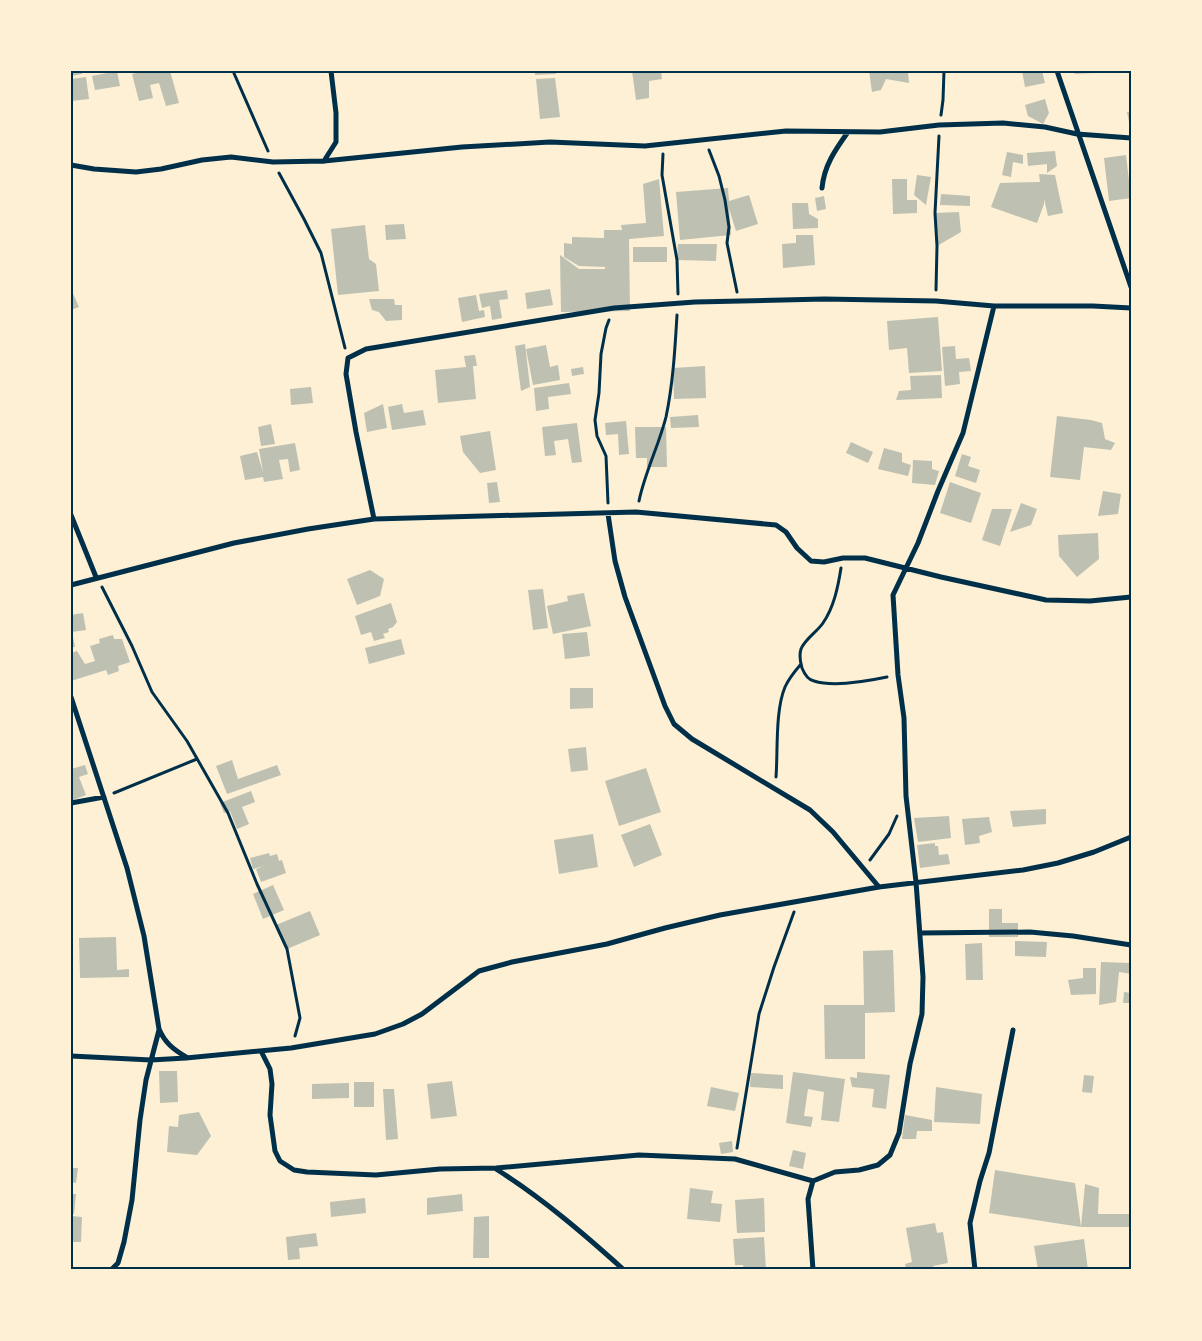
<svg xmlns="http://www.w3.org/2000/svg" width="1202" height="1341" viewBox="0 0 1202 1341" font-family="Karla,sans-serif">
	<rect width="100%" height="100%" fill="#fdf0d5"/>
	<path fill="#bec0b2" d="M71,71h11v3l-11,2z
		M117,71l3,15 -25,4 -3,-14z
		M144,71h26l9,32 -13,3 -7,-23 -9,2 3,13 -14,3 -7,-27z
		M535,71h20l1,3 -21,1z
		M632,71h29l1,8 -13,2v17l-13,2z
		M869,71h39l1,12 -23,-4 -5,11 -9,2z
		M1022,71h20l3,12 -20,4z
		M1074,71h20v2l-19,1z
		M86,77l3,22 -18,2v-22z
		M555,78l5,39 -20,2 -4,-40z
		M1045,99l4,14 -6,11 -15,-8 -3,-11z
		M1127,112h4v15h-1z
		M1055,151l2,15 -10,7v-9l-19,2 -1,-13z
		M1007,152l16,3v9l-10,-2 -2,15 -9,-2z
		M1126,155l5,43 -22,3 -5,-43z
		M1039,174l16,1 8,38 -15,3 -4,-17v5l-7,19 -46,-16 9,-24 40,-1z
		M917,175l14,2 -5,28 -12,-10z
		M659,179l5,57 -35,3 1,72 -69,1 -1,-57 19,14h26v-2l-26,-1 -15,-9v-14l8,1v-7l32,1v-8h18l-1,-5 25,-2 -3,-39z
		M892,179h15v21h10v13l-24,1z
		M728,188l1,13 20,-6 9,29 -22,7 -7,-22 2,26 -51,5 -4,-48z
		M941,194l29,2v10l-30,-1z
		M824,196l2,13 -9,2 -2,-13z
		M792,203h16l1,11 9,5v9l-25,1z
		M959,212l2,20 -24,14 -2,-33z
		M404,224l2,15 -20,1 -1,-15z
		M365,225l4,34 7,5 3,27 -41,4 -7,-66z
		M796,235h17l2,30 -32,3 -1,-24 14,-1z
		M678,244h39l-1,17 -39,-1z
		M633,247h34v15h-34z
		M71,289l8,18 -8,3z
		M550,289l3,16 -26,4 -2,-16z
		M507,290l1,9 -9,1 3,18 -10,2 -2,-14 -8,2 -3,-14z
		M476,295l3,16 5,-1 1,7 -23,5 -4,-24z
		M369,299h25l1,6h7v15l-16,1 -7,-9 -7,-2z
		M938,317l4,54 -33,2 -2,-25 -18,2 -2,-29z
		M525,344l5,43 -9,4 -6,-45z
		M546,345l4,22 8,-2 2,15 -27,5 -7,-36z
		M955,346l1,13 13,-1 2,13 -12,1 1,12 -15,2 -3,-39z
		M475,355l2,11h-4l3,33 -38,4 -3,-33 31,-3 -2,-11z
		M705,366l1,32 -32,1 -1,-31z
		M583,367l1,7 -12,2 -1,-7z
		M941,375l1,23 -46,2 3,-9 12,-1 -1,-14z
		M569,383l2,11 -23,3 1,12 -13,2 -2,-23z
		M311,387l2,16 -22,2 -1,-16z
		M383,404l4,24 -20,4 -3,-19z
		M402,404l2,9 19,-3 3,15 -34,5 -4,-23z
		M698,415l1,12 -28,1 -1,-11z
		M1057,416l34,4 11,3 3,16 10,4 -4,7 -27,-3 -4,33 -30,-3z
		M626,421l3,33 -10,1 -1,-21 -12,1 -1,-12z
		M577,423l5,39 -10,1 -4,-24 -14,2 2,14 -11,1 -3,-29z
		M271,424l4,20 -14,2 -3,-19z
		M635,427h31l1,40h-20v-9h-11z
		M490,431l6,39 -16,3 -17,-21 -3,-16z
		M851,442l22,10 -5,11 -22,-10z
		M295,443l5,27 -10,2 -2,-13 -9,1 4,19 -19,3 -1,-5 -18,3 -5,-24 17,-4 6,20 -4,-23z
		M884,448l18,5v9l9,3 -3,11 -30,-7z
		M962,454l9,3 -3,9 12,4 -4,13 -21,-7z
		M913,460l19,1v8l7,2 -4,14 -23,-2z
		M497,482l3,20 -11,1 -2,-20z
		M950,482l31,11 -10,30 -31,-10z
		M1103,491l18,3 -3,20 -20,2z
		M1021,503l16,6 -6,16 -21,7z
		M992,509h20l-12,37 -18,-6z
		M1098,533l1,26 -22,18 -18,-21 -1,-21z
		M370,570l14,9 -4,17 -23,9 -10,-26z
		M543,589l5,39 -15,2 -5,-40z
		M584,593l7,33 -38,8 -6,-28 21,-5 -1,-5z
		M391,603l6,19 -4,5 -5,2 1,3 -6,2 2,4 -11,3 -3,-9 -10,3 -6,-19z
		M83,613l3,17 -14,2 3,15h-4v-32z
		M587,632l3,24 -25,3 -3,-25z
		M113,635l1,4h8l8,23 -12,4 1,5 -11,4 -2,-5 -35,11v-28l6,-2 8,13 10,-3 -5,-15 10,-3 -1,-4z
		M401,639l4,15 -36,10 -4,-16z
		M570,688h23v20l-23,1z
		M586,747l2,23 -17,2 -3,-23z
		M232,760l6,19 39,-14 4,10 -54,19 -11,-28z
		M85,765l3,9 -9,3 7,18 -13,5 -2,-6v-25z
		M646,768l15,44 -42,14 -14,-45z
		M251,791l4,11 -13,5 7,17 -12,5 -7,-18 -6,2 -4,-10z
		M1046,809v15l-33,3 -3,-16z
		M949,816l2,22 -33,4 -4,-24z
		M989,817l3,15 -13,4 1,7 -15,2 -3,-26z
		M650,824l12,31 -28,12 -13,-32z
		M593,834l5,33 -39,7 -5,-34z
		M935,843v3h3l1,9 9,-1 2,10 -30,4 -3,-23z
		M269,853l1,3 7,-2 2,7 3,-1 4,13 -25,9 -5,-13 8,-3 -11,3 -3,-11z
		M273,885l11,25 -21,9 -10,-25z
		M989,909h13v14h16v14h-29z
		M310,911l10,24 -33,14 -11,-24z
		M116,937l1,33 12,-1v8l-49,1 -1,-40z
		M1015,941l32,1 -1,15 -31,-1z
		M982,943l1,37h-17l-1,-36z
		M893,950l2,62 -30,1v46h-40l-1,-54h40l-1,-54z
		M1101,962l30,1v11l-12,-2 -3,30 -17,3z
		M1083,968h13v26l-25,1 -3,-15 15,-2z
		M1124,992l7,1v10h-8z
		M159,1071h18l1,31 -18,1z
		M793,1072l52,7 -6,43 -18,-2 3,-28 -16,-3 -4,27 9,1 -2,10 -25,-4z
		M857,1072l33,3 -4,34 -14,-2 2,-18 -22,-2 -2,-10 7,1z
		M751,1073l32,2v14l-33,-2z
		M1084,1075l10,1 -2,17 -10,-1z
		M452,1081l5,35 -26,3 -4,-35z
		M354,1082h20v25h-20z
		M349,1083v15l-37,1v-15z
		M711,1087l28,6 -4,18 -28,-5z
		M936,1087l46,7 -2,30 -46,-2z
		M383,1089h11l4,50 -12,1z
		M199,1112l12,24 -14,19 -30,-3 2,-26 9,1 1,-12z
		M905,1115l27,5v11h-15l-1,8h-14z
		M732,1141l1,11 -12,2 -2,-11z
		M793,1150l13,3 -3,16 -14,-3z
		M71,1168h7l-2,15 -5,-1z
		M995,1170l80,13 6,44 4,-43 14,4 -1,26h33v13h-50l-92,-14z
		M690,1188l23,3 -2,12 11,1 -2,18 -33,-3z
		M71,1194h5l-2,20 -3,-1z
		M462,1194l1,17 -36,4v-17z
		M365,1198l1,15 -35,4 -1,-15z
		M764,1198l1,34 -28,1 -2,-33z
		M71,1216l11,1 -1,25h-10z
		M489,1216v42h-16l1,-41z
		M935,1223l2,10 6,-1 5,31 -15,3 1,4h-28l-1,-6 7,-2 -6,-34z
		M316,1233l2,13 -19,2 1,11 -12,1 -2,-23z
		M764,1237l2,33h-22l-1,-5h-8l-2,-26z
		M1084,1239l4,31h-50l-4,-24z"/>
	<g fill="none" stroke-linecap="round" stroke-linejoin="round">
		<path stroke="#003049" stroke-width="3" d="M233,71l35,80
			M941,115l2,-15 1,-29
			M709,150l10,26 6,24 4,27 -2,16 10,49
			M663,154l-1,21 15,85 1,34
			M279,173l25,46 17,34 24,95
			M936,290l1,-44 -2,-33 4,-77
			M639,501c6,-29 20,-56 27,-84 7,-33 9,-68 11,-102
			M608,503l-2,-47 -9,-20 -2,-16 4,-27 2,-39 5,-26 3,-8
			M841,568c-3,19 -7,39 -18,55 -6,9 -18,16 -22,26 -2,6 -1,12 1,19 2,5 6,12 12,13 19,6 54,0 73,-4
			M102,587l30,59 20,46 35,49 41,72 29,71 30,65 13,69 -5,18
			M776,777c2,-26 -1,-66 9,-90 4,-9 10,-16 16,-23
			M114,793l83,-34
			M870,860l19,-26 8,-18
			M737,1148l22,-134 15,-47 20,-55"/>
		<path stroke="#003049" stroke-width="5" d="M1057,71l74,216
			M324,161l12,-19v-29l-5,-42
			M71,165l23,4 42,3 25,-3 41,-9 29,-3 42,5 51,-1 138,-14 88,-5 95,4 141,-15 94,1 59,-7 64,-2 42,4 32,7 54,4
			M822,188c2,-22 13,-38 26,-56
			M608,514l7,47 10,36 40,109 9,18 18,15 118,71 23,22 46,55
			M71,515l25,62
			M374,519l-18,-87 -10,-58 2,-16 18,-9 248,-41 81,-6 129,-3 112,2 58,5h99l38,2
			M71,585l163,-42 74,-14 66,-10 262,-7 140,13 10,7 11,16 14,13 13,1 19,-4h22l76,19 105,23 44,1 41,-4
			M71,697l56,171 17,68 15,93c6,14 14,20 27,28
			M71,803l33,-6
			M920,933l110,-1 43,4 58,9
			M261,1051l9,18 2,15 -2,31 5,36 5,10 14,9 13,2 69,3 64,-6 56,-1 143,-13 96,4 78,22
			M71,1056l80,4 35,-2 105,-10 84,-14 28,-10 19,-10 57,-43 33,-9 95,-18 58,-16 55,-13 159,-28 144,-17 35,-7 36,-11 37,-15
			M496,1169c46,29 87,64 128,101
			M111,1270l7,-7 6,-21 8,-42 8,-80 6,-40 13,-50
			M813,1270l-5,-71 5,-18 22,-9 24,-2 19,-5 12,-10 9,-22 11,-69 12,-50 1,-37 -7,-95 -10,-86 -2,-78 -6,-43 -5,-80 25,-52 20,-52 25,-58 31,-127
			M975,1270l-5,-47 10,-42 9,-28 24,-123"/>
	</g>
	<rect width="1202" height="1341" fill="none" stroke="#fdf0d5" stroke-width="145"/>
	<rect x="72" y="72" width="1058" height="1196" fill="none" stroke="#003049" stroke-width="2"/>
</svg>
